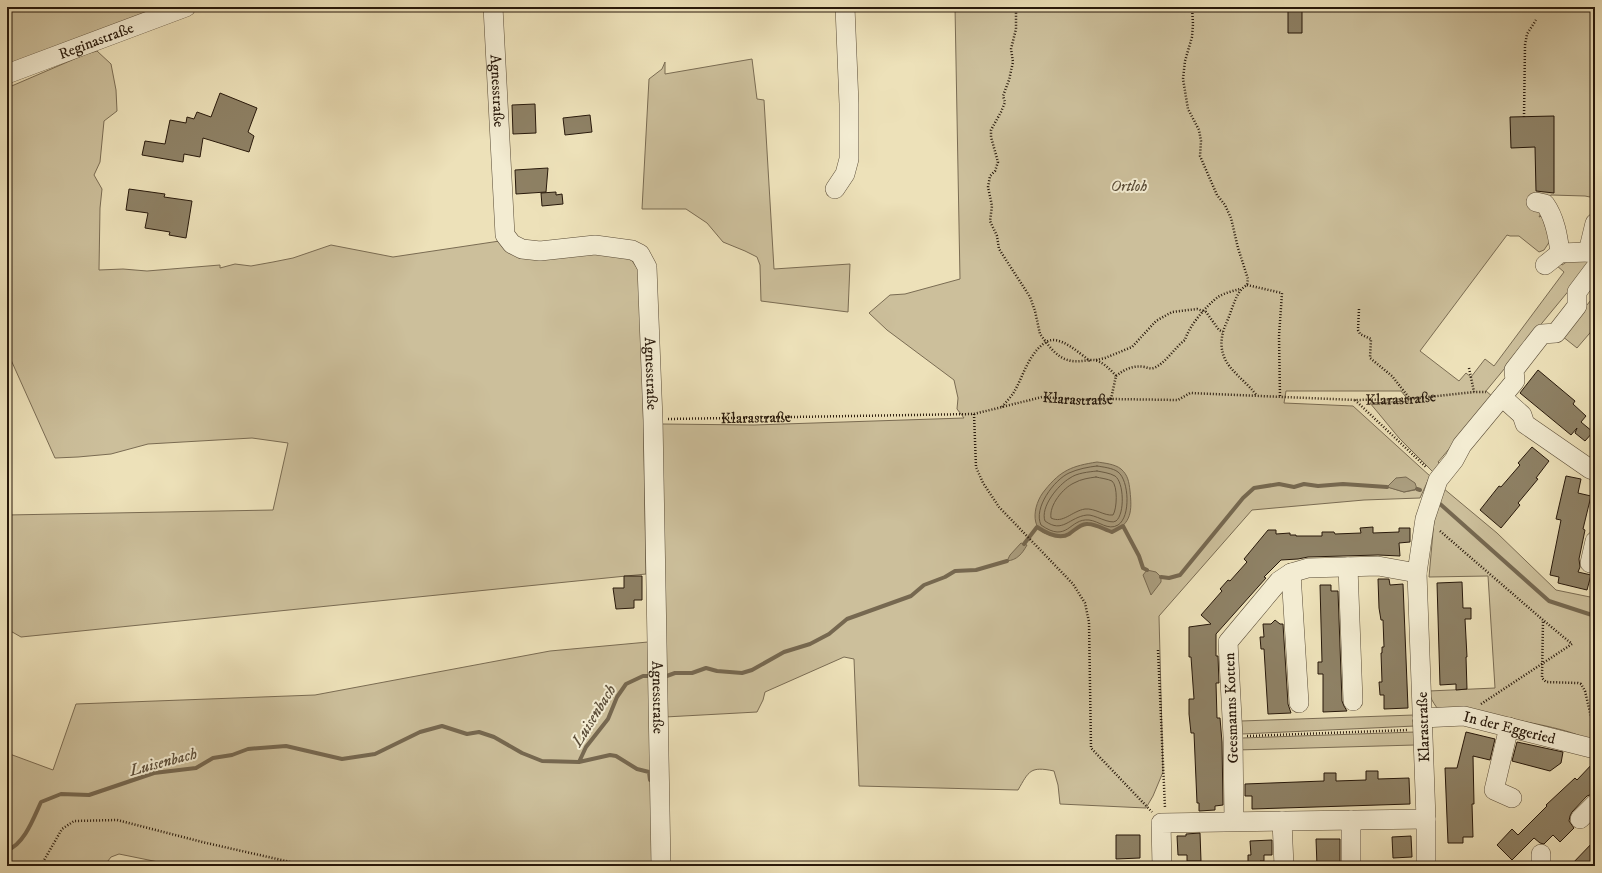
<svg xmlns="http://www.w3.org/2000/svg" width="1602" height="873" viewBox="0 0 1602 873" font-family="'IM FELL DW Pica',serif">
	<rect width="100%" height="100%" fill="#ede1b9"/>
	<filter id="stains"><feTurbulence type="fractalNoise" baseFrequency=".005" numOctaves="4"/><feColorMatrix values="0 0 0 0 .2 0 0 0 0 .09 0 0 0 0 .02 0 0 0 .5 -.17"/></filter>
	<radialGradient id="worn" r=".72"><stop offset=".6" stop-color="#630" stop-opacity="0"/><stop offset="1" stop-color="#630" stop-opacity=".3"/></radialGradient>
	<path fill="#ccbf9b" stroke="#7a6c53" fill-rule="evenodd" d="M7,7h171l-171,66z
		M955,7h640v191l-10,-2 -34,-1 -12,22 3,-1 8,25 -6,9 -5,2 -20,-16h-9l-3,-1 -87,116 39,30 7,-8 5,4 14,-18 9,7 70,-94 -8,-7 3,-3 3,3 9,-6 23,1 -108,131 7,6 -55,65 7,7 -12,3 -34,-34 -29,-35 39,-2 -8,-10h-115l-2,12 69,3 77,70 -10,22 -56,2 -112,10 -93,106 4,156 -10,24 -7,12 -86,-4 -2,-19 -4,-14c-24,-5 -25,0 -36,19l-159,-4 -5,-127 -10,-2 -79,35 -2,8 -6,12 -92,5 3,149h-490l-59,-12 -8,3 -7,9h-97v-113l46,17 23,-66 239,-9 235,-44 98,-9 14,-218 92,1 210,-7 -7,-9 1,-11 -4,-18 -67,-50 -18,-17 21,-18 15,-1 55,-15zM1396,478l19,12 -11,2 -16,-5z
		M97,51l14,13 5,26 1,21 -13,10 -4,41 -6,13 8,14 -2,19 -1,62 24,-1 24,2 73,-6v3l15,-4 16,2 22,-4 20,-4 38,-13 62,12 120,-18 3,12 107,-4 18,27 5,300 -625,63 -14,-8v-114l266,-5 15,-67 -36,-5 -104,6 -37,10 -33,3 -23,1 -48,-107v-263l79,-34z
		M752,59l5,40 7,1 10,169 76,-5 -2,48 -87,-11 -1,-36 -3,-8 -12,-6 -22,-9 -16,-19 -21,-14h-44l7,-130 13,-10 3,-7v12z
		M1595,295v32l-18,21 -15,-12z
		M1443,488l54,45 59,57 39,8v146c-14,-10 -32,-14 -49,-18 -36,-8 -72,-13 -109,-18 -4,-6 -7,-10 -8,-17l66,-3 -7,-112 -59,1 5,-56z
		M1414,715l1,11 -173,8 -1,-13z
		M1415,732v13l-178,5 5,-12z"/>
	<path fill="#aa9d7e" stroke="#766850" d="M1097,462c7,1 18,2 24,7 7,6 8,13 9,22 2,19 2,33 -18,41 -7,-2 -15,-7 -23,-8 -9,-1 -14,8 -21,10 -3,2 -9,1 -12,1 -28,1 -24,-30 -11,-45 16,-20 27,-24 52,-28z
		M1406,477l9,6 2,6 -13,3 -17,-5 9,-9z
		M1021,543l6,2c-5,9 -10,15 -20,16l3,-6z
		M1147,570l9,2 5,5v5l-10,13 -8,-20z"/>
	<g fill="none" stroke-linecap="round" stroke-linejoin="round">
		<path stroke="#695b44" stroke-width="1" d="M1097,466c6,1 16,2 21,6 11,8 13,45 0,53 -10,6 -19,-4 -29,-5 -20,-2 -21,24 -48,5 -8,-17 13,-45 28,-52 9,-4 19,-6 28,-7z
			M1097,471c5,1 13,2 18,5 9,6 10,38 1,45 -6,4 -22,-7 -29,-6 -18,2 -24,19 -42,6 -5,-14 13,-36 25,-43 7,-5 18,-6 27,-7z
			M1096,477c4,1 12,2 16,4 6,5 5,28 1,34 -9,1 -18,-7 -28,-6 -13,2 -22,15 -34,9 -2,-13 12,-30 23,-35 7,-4 15,-5 22,-6z"/>
		<path stroke="#766850" stroke-width="4" d="M1417,489l3,1
			M1439,503l110,98 46,15
			M1024,544l13,-17c9,6 22,13 32,7 6,-4 12,-11 19,-10 8,0 17,6 24,8l11,-6 16,30 4,12 4,2
			M1161,577l8,1 11,-3 63,-77 11,-10 25,-4 15,3 10,-3 14,2 25,-2 44,3
			M664,677l11,-4h17l14,-5 11,3 25,2 10,-3 32,-18 26,-8 19,-10 18,-15 64,-23 13,-11 21,-8 10,-6 21,-1 31,-9
			M579,762l31,-7 6,1 21,13 12,3 1,8
			M7,850c17,-5 27,-33 34,-48l20,-8 28,1 65,-22 42,-5 17,-10 19,-3 16,-6 38,-3 56,13 33,-5 45,-22 22,-6 25,8 12,-2 15,5 28,16 20,8 37,1 7,-15 22,-28 9,-22 9,-13 17,-8h7"/>
	</g>
	<path fill="#8e8165" stroke="#28190b" d="M1288,7h14v26h-14z
		M220,93l37,15 -9,24 6,4 -5,16 -46,-14 -3,19 -16,-3 -1,8 -41,-7 3,-14 20,3 5,-24 16,3 1,-6 7,2 3,-7 14,5z
		M535,104l1,29 -23,1 -1,-29z
		M590,115l2,17 -27,3 -2,-17z
		M1554,116v77l-18,-2 -1,-44 -24,1 -1,-31z
		M548,168l-2,24 -30,2 -1,-24z
		M129,189l36,5 -1,3 28,4 -6,37 -17,-3 1,-3 -25,-4 3,-15 -22,-3z
		M556,192v3l6,-1 1,10 -21,2 -1,-13z
		M1538,370l37,31 -2,3 13,12 -5,6 12,10 -8,9 -10,-8 2,-5 -6,7 -51,-42z
		M1532,447l17,14 -13,17 2,1 -20,24 2,2 -19,23 -21,-18 19,-24 2,1 19,-22 -2,-2z
		M1566,476l15,3 -3,14 13,3 -8,33 2,1 -6,29 1,8 -2,5 13,3 -4,15 -29,-7 1,-6 -9,-2 11,-55 -5,-1z
		M1373,527v6l26,-1v-4h11v14l-11,1 1,13 -22,-1 -70,2 -10,2 -17,1 -17,17 2,1 -50,56v22h2l1,27h-3l1,35h3l2,24 1,63 -8,1v4l-16,1v-8h-2l-3,-70h-3l-2,-19v-15h5l-3,-42h-2v-30l22,-3 -10,-9 21,-24 -2,-2 8,-9 2,1 17,-19 -3,-3 24,-29h8v4l14,-1v2h6v1h26v-4h12l1,2 26,-1 -1,-5z
		M624,576h18v24h-8v8l-18,1 -3,-21h11z
		M1378,579h11l1,6 13,-1 5,124 -24,1v-14h-4l-1,-13h3l-1,-29h1v-6h2l-1,-27h-2l-2,-12z
		M1462,582l1,26h8v11h-6l2,38h-1l1,32 -11,1v-6l-16,1 -3,-102z
		M1320,585h11v6h7l4,110 2,5 3,5 -24,1v-38h-5v-12h4z
		M1275,620l5,4h3l5,80 3,9 -23,1 -4,-65h-3l-1,-12h4l-1,-13h8z
		M1466,732l29,7 -5,21 -17,-4 1,48h-2l1,33h-10v6h-15l-3,-75h12z
		M1517,742l46,10 -2,11 -11,8 -38,-10z
		M1595,761v32l-8,3 -15,16 -2,4 -1,5 5,7 -14,14 -7,-7 -9,9 -4,-1 -6,-5 -22,22 -15,-15 15,-16 6,6 29,-29 -1,-1 29,-27 2,2z
		M1366,771h12v8l31,-1 1,26 -158,5v-13h-7v-12l79,-3v-8h12v8l30,-1z
		M1200,833l1,28h-14v-6h-9l-1,-19h9v-2z
		M1116,835h24v23l-24,1z
		M1411,836l1,21 -19,1 -1,-21z
		M1316,839h24v24h-12v3h-11z
		M1272,840v15h-8v6h-4v5h-12v-11h3l-1,-14z
		M1595,840v26h-25z"/>
	<g fill="none" stroke-linecap="round" stroke-linejoin="round">
		<g stroke="#594b36" stroke-width="20">
			<g id="minor">
				<path id="s2" d="M493,7l12,228 7,9 10,5 18,2 55,-6 37,5 8,4 7,13 6,153 8,446"/>
				<path id="s3" d="M7,74l179,-67"/>
				<path d="M835,189l10,-15 4,-15v-55l-4,-97"/>
				<path d="M1536,202l9,2c10,14 13,32 15,49"/>
				<path d="M1595,223l-7,29 7,1"/>
				<path d="M1545,265l15,-12 28,-1"/>
				<path d="M1502,397l20,18 3,9 65,45 5,2"/>
				<path d="M1590,563l5,-22"/>
				<path d="M1348,567l5,134"/>
				<path d="M1291,573l8,130"/>
				<path id="s4" d="M1422,718l42,-2 131,33"/>
				<path d="M1509,727l-15,63 18,8"/>
				<path d="M1580,819l15,-15"/>
				<path d="M1351,820v46"/>
				<path d="M1234,821l-1,-84 -5,-95 51,-61 12,-8 17,-5 70,-2 39,7"/>
				<path d="M1282,821l2,45"/>
				<path d="M1541,854v12"/>
				<path d="M1162,866l-1,-43 265,-4"/>
				<path d="M1426,866v-47l-9,-246 8,-54 13,-39 16,-20 8,-15 53,-64 -1,-11 28,-36 14,-1 21,-27v-14l18,-24"/>
			</g>
		</g>
		<g stroke="#28190b" stroke-width="2.5" stroke-dasharray="1 2" stroke-linecap="butt">
			<path d="M1192,7l1,17 -1,13 -7,24 -2,18 5,30 11,21 2,11 -1,15 17,39 8,10 6,13 7,30 10,31 -1,6c-10,6 -12,16 -16,26 -2,7 -6,14 -8,21 -8,33 18,42 34,64"/>
			<path d="M1524,117l1,-72 2,-11 9,-14"/>
			<path d="M1247,285l35,8 -3,43 1,61"/>
			<path d="M1359,309l-1,21 2,4 11,5 -1,19 22,18 18,23"/>
			<path d="M1096,360l9,-2 27,-11 24,-26 16,-9 25,-3 9,3 13,18 4,2"/>
			<path d="M1090,361c-11,-8 -31,-27 -44,-19 5,7 13,16 22,18 8,3 17,0 25,0 8,0 18,10 23,16l-5,23"/>
			<path d="M1469,368l5,24"/>
			<path d="M1116,376c9,-7 17,-11 29,-9 3,1 6,2 9,1 13,-6 20,-20 31,-28 4,-14 21,-34 33,-43 6,-4 15,-6 22,-8"/>
			<path d="M1355,400l72,68"/>
			<path d="M1002,407c4,-5 9,-10 12,-15 10,-17 14,-38 32,-50l-6,-8 -5,-23 -5,-14 -31,-48 -2,-13 -7,-15 2,-15 -4,-19 2,-11 5,-5 3,-9 -7,-25v-7l10,-18 4,-10 -2,-6 6,-16 4,-18 -2,-13 5,-20v-22"/>
			<path d="M974,414l2,53 7,16 16,24 74,77 12,19 4,19 2,126 61,64"/>
			<path id="s1" d="M668,419l306,-5 68,-17 39,3 30,-1 67,1 12,-7 165,7 55,-1 64,-7h12"/>
			<path d="M1440,531l103,89 -1,58 4,4 32,1 3,1 4,7 10,43"/>
			<path d="M1158,650l7,158"/>
			<path d="M1481,704l91,-60 -29,-24"/>
			<path d="M1247,736l161,-6"/>
			<path d="M38,866l5,-4 19,-33 12,-8 43,-1 85,22 106,24"/>
		</g>
		<use href="#minor" stroke="#f3ecd2" stroke-width="19"/>
	</g>
	<g text-anchor="middle" stroke-width="4" stroke-linejoin="round" paint-order="stroke">
		<g font-size="15" fill="#28190b" stroke="#f3ecd2">
			<text dy="5" stroke="none"><textPath href="#s3" startOffset="95">Reginastraße</textPath></text>
			<text dy="5" stroke="none"><textPath href="#s2" startOffset="84">Agnesstraße</textPath></text>
			<text dy="5" stroke="none"><textPath href="#s2" startOffset="492">Agnesstraße</textPath></text>
			<text dy="5" stroke="none"><textPath href="#s1" startOffset="737">Klarastraße</textPath></text>
			<text dy="5" stroke="none"><textPath href="#s1" startOffset="412">Klarastraße</textPath></text>
			<text dy="5" stroke="none"><textPath href="#s1" startOffset="88">Klarastraße</textPath></text>
			<text dy="5" stroke="none"><textPath href="#s2" startOffset="816">Agnesstraße</textPath></text>
			<text transform="translate(1231 708) rotate(-92)" y="5">Geesmanns Kotten</text>
			<text transform="translate(1423 727) rotate(-92)" y="5">Klarastraße</text>
			<text dy="5" stroke="none"><textPath href="#s4" startOffset="89">In der Eggeried</textPath></text>
		</g>
		<g font-size="15" font-style="italic" fill="#594b36" stroke="#f3ecd2">
			<text x="1129" y="191">Ortloh</text>
		</g>
		<g font-size="16" font-style="italic" fill="#5c4e39" stroke="#f3ecd2">
			<text transform="translate(593 715) rotate(-58)" y="6">Luisenbach</text>
			<text transform="translate(163 761) rotate(-15)" y="6">Luisenbach</text>
		</g>
	</g>
	<rect width="1602" height="873" fill="none" stroke="#ede1b9" stroke-width="24"/>
	<rect x="8" y="8" width="1586" height="857" fill="none" stroke="#28190b" stroke-width="2"/>
	<rect x="12" y="12" width="1578" height="849" fill="none" stroke="#28190b"/>
	<rect width="100%" height="100%" filter="url(#stains)"/>
	<rect width="100%" height="100%" fill="url(#worn)"/>
</svg>
